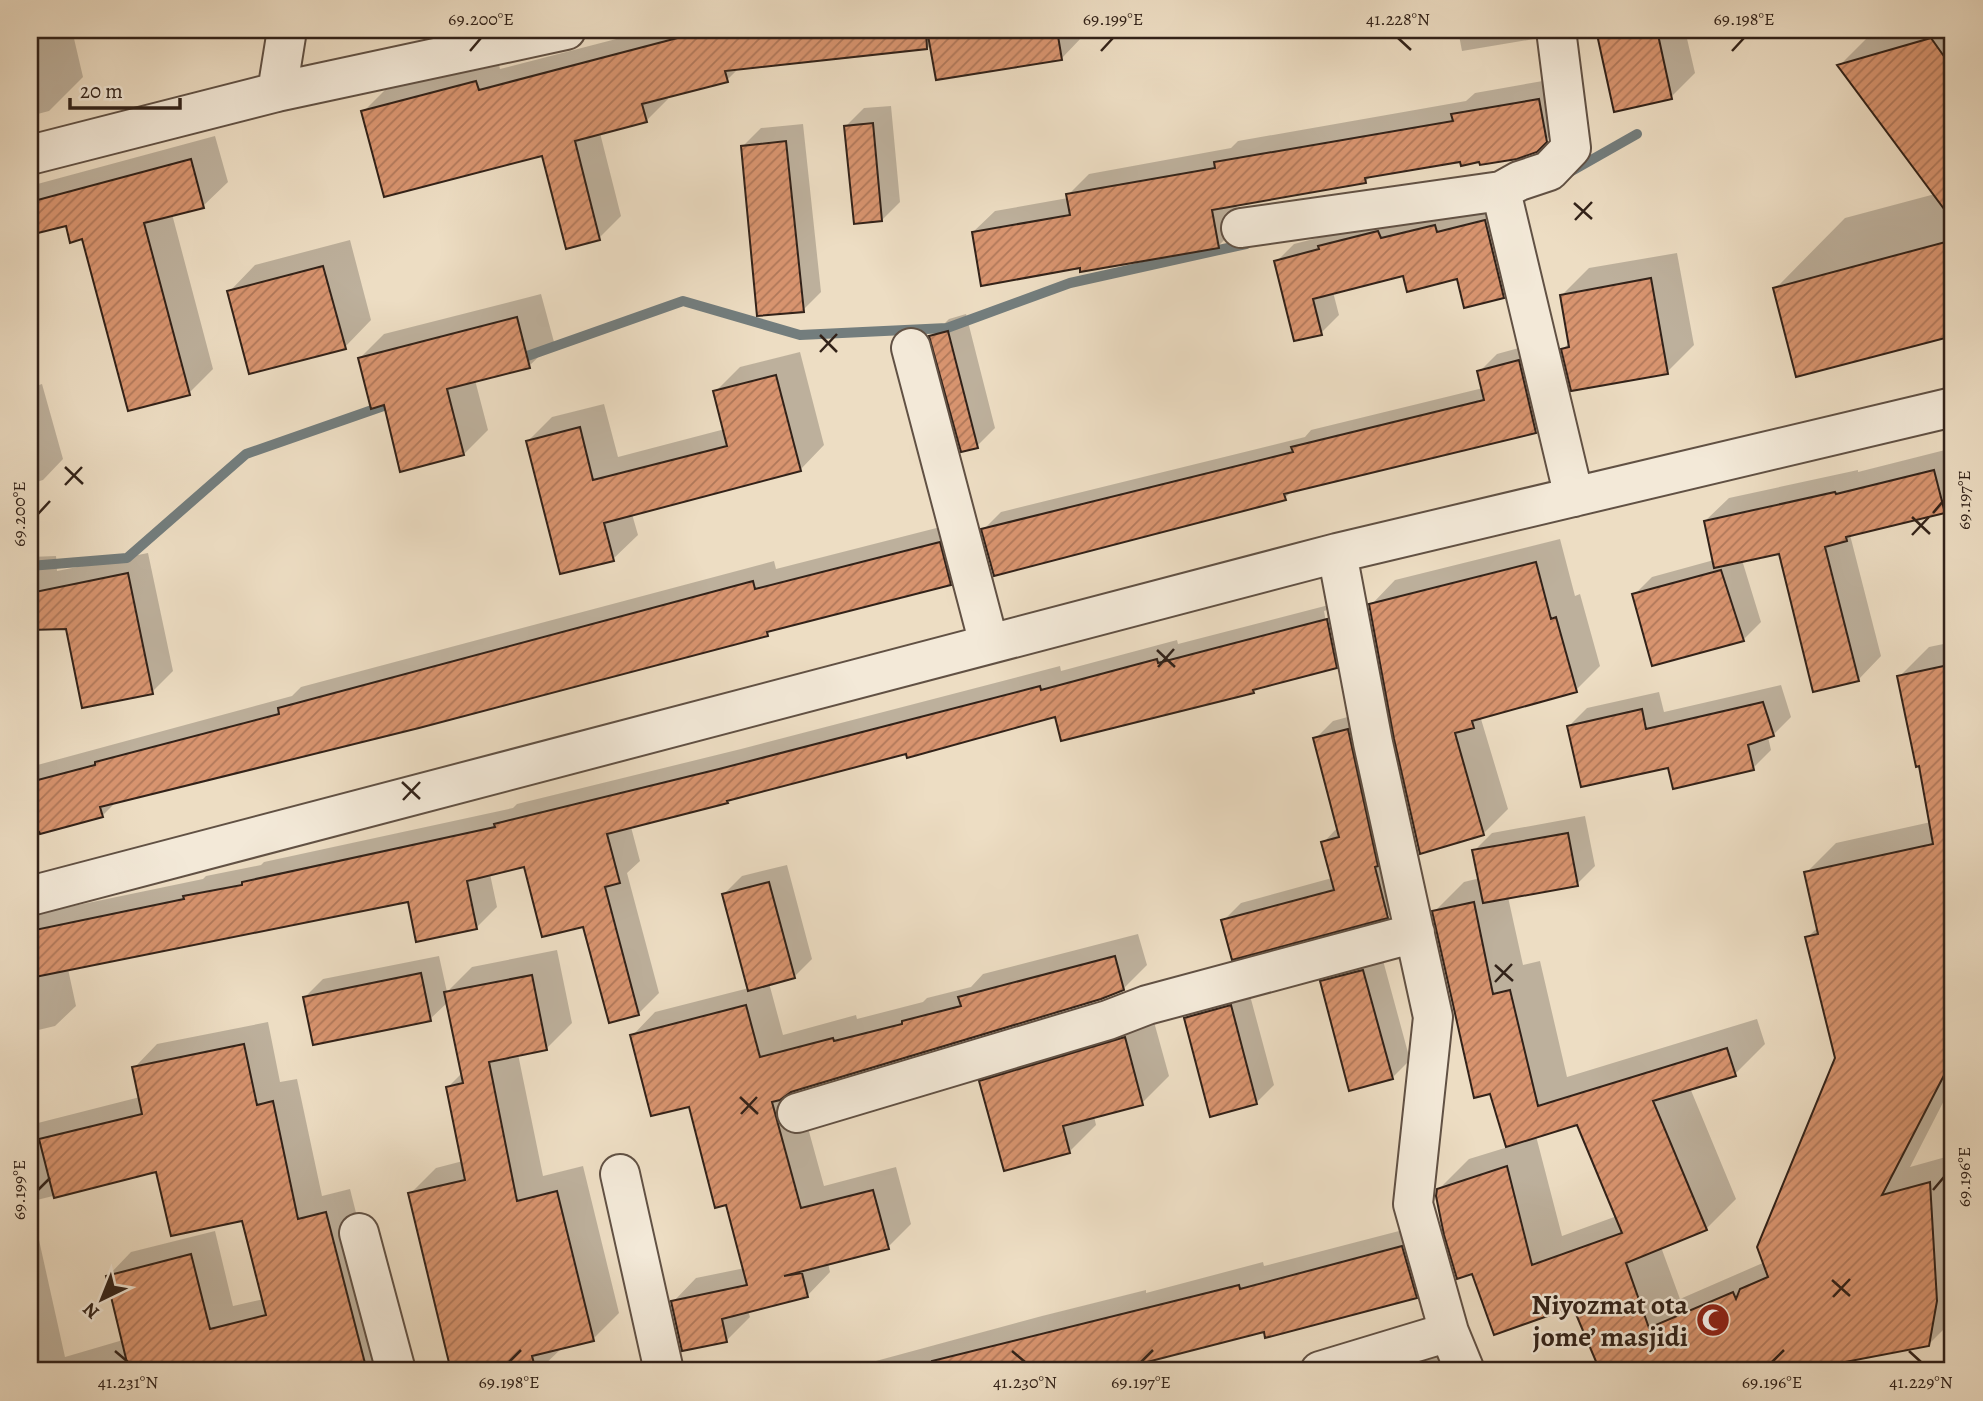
<svg xmlns="http://www.w3.org/2000/svg" width="1983" height="1401" viewBox="0 0 1983 1401" font-family="Alegreya,serif">
	<defs>
		<pattern id="building-hatch" width="6" height="6" patternUnits="userSpaceOnUse" patternTransform="scale(1.75)"><rect width="6" height="6" fill="#d8946f"/><path d="M-1 1l2-2M0 6l6-6M5 7l2-2" fill="none" stroke="#b0785a"/></pattern>
	</defs>
	<rect width="100%" height="100%" fill="#edddc3"/>
	<filter id="stains"><feTurbulence type="fractalNoise" baseFrequency=".00286" numOctaves="4"/><feColorMatrix values="0 0 0 0 .2 0 0 0 0 .09 0 0 0 0 .02 0 0 0 .5 -.17"/></filter>
	<radialGradient id="worn" r=".72"><stop offset=".6" stop-color="#630" stop-opacity="0"/><stop offset="1" stop-color="#630" stop-opacity=".3"/></radialGradient>
	<path fill="#0003" fill-rule="evenodd" d="M30,30h42l11,47 -34,34 -19,5z
		M651,30h431l1,6 -21,22 -130,-11 -193,21 -12,12 -60,16 1,3 -22,22 -46,12 21,83 -22,22 -56,-84 -180,-42 22,-22 113,-30 2,9z
		M1458,30h85l-9,9 -72,12z
		M1597,30h88l10,43 -24,24 -56,13z
		M1875,30h78v304l-155,41 -23,-86 70,-71 90,-24 -95,-129z
		M1560,78l7,41 -31,31 -56,10h-18l-91,16 -5,5 -130,23 4,21 -22,21 -137,20 -108,-34 22,-21 73,-13v-3l21,-21 142,-26 7,-7 228,-40 9,-8z
		M891,106l9,96 -18,18 -36,-94 18,-18z
		M803,124l18,168 -18,18 -60,-164 18,-18z
		M215,136l13,46 -25,24 -31,8 41,155 -24,24 -105,-156 -17,-13 -37,9v-47z
		M1503,203l18,75 -18,18 -45,-19 -54,-3 -71,18 6,23 -18,18 -45,-71 18,-18 39,-10z
		M350,240l21,80 -26,27 -116,-55 26,-27z
		M1677,253l17,92 -27,27 -104,-23 7,-7 -8,-47 27,-27z
		M541,294l13,48 -25,24 -54,14 13,50 -24,24 -79,-51 -25,-45 24,-24z
		M966,314l29,114 -18,18 -46,-109 18,-18z
		M1537,343l16,70 -18,18 -243,60 -7,7 -302,32 18,-18 304,-75 6,-7 172,-42 -4,-16 18,-18z
		M800,352l24,93 -24,25 -168,44 6,21 -25,24 -85,-118 24,-24 52,-13 14,53 107,-28 -10,-37 25,-25z
		M42,384l21,75 -20,21 -13,4v-96z
		M1953,448v54l-9,9 -94,24 31,121 -23,24 -78,-128 -38,8 19,62 -18,18 -109,-45 18,-18 62,-17 -9,-39 24,-23 129,-28v2z
		M960,522l11,41 -21,21 -177,44 -6,6 -650,167 -15,15 -72,17v-66l262,-71 9,-9 473,-126 2,8z
		M1560,539l15,57 5,-2 20,72 -24,24 -92,26 -3,3 27,90 -24,24 -63,19 -50,-247 24,-25z
		M148,553l25,118 -21,21 -85,-65 -37,2v-72l26,-1 1,15z
		M1348,600l8,46 -20,21 -80,21 -3,3 -197,24 -325,83 -4,4 -96,25 9,34 -13,12 32,120 -21,21 -53,-89 -60,-60 -35,9 7,33 -21,21 -67,-28 -341,69 8,37 -21,20 -25,6v-117l173,-36 3,-3 55,-11 3,-3 249,-54 4,-4 224,-55 319,-83 1,5 116,-31 1,4zM1327,610l9,45h-4l-8,-44z
		M1953,642v441l-43,84 43,-12v165l-24,24 -109,21 2,6h-220l-28,-66 -136,-115 31,-31 39,-12 -74,-235 30,-30 16,-4 -6,-27 18,-18 93,-17 10,50 -18,18 -69,13 15,68 17,-4 27,116 190,-58 8,25 -30,30 -45,14 46,111 -30,30 -45,18 19,52 85,-37 72,-204 -30,-120 11,-11 -12,-54 30,-30 95,-21 -11,-58 -21,-87 30,-30zM1578,1123l39,93 -55,20 -26,-100z
		M1781,685l10,32 -18,18 -5,2 3,13 -18,18 -84,-2 -100,-40 18,-18 72,-16 5,20z
		M1366,712l39,186 -18,18 -164,5 18,-18 91,-25 -9,-35 15,-16 -23,-88 18,-18z
		M787,865l25,94 -18,18 -25,6 14,52 73,-20 1,4 66,-17 4,-4 44,-11 12,-13 155,-40 9,31 -24,24 -326,99 27,98 72,-19 15,57 -23,23 -60,16 2,9 -23,24 -59,15 2,6 -23,23 -54,-38 23,-24 49,-10 -18,-65 -37,-98 -58,-69 23,-24 94,-24 -25,-94 18,-18z
		M557,950l15,73 -26,26 -28,5 25,122 40,-10 36,147 -26,26 -31,9 -24,23h-85l-43,-177 26,-26 27,-7 -15,-74 14,-14 -14,-71 -18,17 -125,-22 18,-18 116,-23 8,36 25,-25z
		M1381,953l29,107 -18,18 -70,-96 18,-18z
		M1248,988l26,97 -18,18 -70,-85 18,-18z
		M1151,1011l18,65 -27,27 -48,13 2,9 -27,27 -88,-70 27,-27z
		M268,1022l12,60 17,-3 25,117 28,-7 46,182h-366v-246l110,-28 -6,-29 23,-24zM157,1170l86,49 21,80 -31,7 -18,-75 -84,21 -23,24 15,64 -58,17 -32,-144 6,-6 -2,-7z
		M1426,1224l14,49 -24,23 -151,34 -157,41h-269l203,-55 104,-26v3l117,-31 1,4z
		M1459,1340l8,31h-125z"/>
	<g fill="none" stroke-linecap="round" stroke-linejoin="round">
		<path stroke="#737d7d" stroke-width="10" d="M1570,172l67,-38
			M516,360l167,-59 117,34 147,-7 123,-45 176,-39
			M30,566l97,-8 119,-104 149,-52"/>
	</g>
	<path fill="url(#building-hatch)" stroke="#322219" stroke-width="2" d="M708,30h6l2,5 45,-5h165l1,19 -202,22 3,11 -86,22 5,18 -72,19 25,99 -34,9 -24,-93 -158,41 -23,-86 115,-30 3,9z
		M927,30h130l5,30 -126,20z
		M1596,30h61l15,69 -58,13z
		M1931,38l22,31v152l-116,-156z
		M1539,99l8,43 -10,10 -20,7 -37,6 -1,-3 -18,4 -1,-4 -95,16 1,5 -154,27 7,38 -139,24v-4l-99,18 -9,-54 98,-17 -4,-21 149,-26 -1,-6 239,-41 -2,-7z
		M873,123l9,98 -28,3 -10,-98z
		M786,141l18,171 -47,4 -16,-170z
		M191,159l13,49 -60,15 46,172 -62,16 -46,-172 -12,4 -4,-17 -36,9v-33z
		M1485,220l19,78 -40,10 -7,-29 -50,13 -4,-16 -90,23 9,36 -28,6 -20,-80 45,-12 -1,-3 60,-15 3,7 54,-13 2,7z
		M1953,240v96l-157,41 -23,-89z
		M323,266l23,83 -97,25 -22,-83z
		M1651,278l17,96 -97,17 -10,-42 8,-2 -9,-52z
		M517,317l13,51 -83,21 17,66 -64,17 -16,-67 -13,4 -13,-51z
		M948,331l30,117 -17,4 -32,-116z
		M1519,360l17,73 -252,61 2,6 -292,76 -13,-47 312,-77 -2,-5 193,-47 -7,-29z
		M776,375l25,96 -197,52 10,38 -54,13 -34,-133 54,-14 13,53 134,-34 -14,-55z
		M1934,470l11,43 -99,24 1,4 -22,6 34,134 -46,11 -34,-138 -65,14 -10,-47 131,-29 1,2z
		M940,542l11,43 -184,47 1,4 -349,92 -319,79 3,10 -63,17 -1,-2 -9,2v-52l65,-17v-3l184,-48 -1,-6 475,-127 2,8z
		M1536,562l15,57 5,-2 21,75 -105,29 2,7 -19,5 29,102 -64,19 -26,-115 -25,-135z
		M1721,570l23,71 -92,25 -20,-72z
		M128,573l25,121 -71,14 -16,-79 -36,1v-37z
		M1327,619l10,49 -84,22 1,3 -193,48 -6,-24 -148,41 -1,-4 -179,47 1,2 -121,31 13,49 -15,4 34,128 -30,8 -26,-96 -41,10 -18,-70 -57,14 10,48 -61,13 -8,-40 -378,76v-47l154,-32 -1,-3 59,-11v-3l253,-55 -1,-3 225,-55 321,-83 1,4 116,-31 1,4z
		M1953,664v394l-71,137 48,-13 7,119 -8,45 -131,25h-198l-27,-64 -79,28 -22,-61 -15,5 -13,-44 -8,-39 1,-7 70,-23 25,99 90,-32 -45,-108 -71,22 -16,-53 -16,4 -42,-187 42,-9 19,92 17,-4 28,116 189,-58 9,28 -83,25 54,129 -81,33 23,65 84,-36 3,7 4,-10 28,-12 -11,-30 78,-189 -30,-121 13,-3 -14,-62 129,-28 -14,-78 -3,1 -19,-91z
		M1763,702l11,34 -26,9 6,25 -81,19 -5,-21 -87,19 -14,-61 75,-17 4,20z
		M1348,729l30,137 -3,1 13,51 -156,42 -11,-40 113,-30 -13,-48 18,-5 -26,-99z
		M1568,833l10,53 -95,17 -11,-53z
		M769,882l26,96 -47,13 -26,-97z
		M1115,956l9,34 -23,9 -310,93 -11,8 -8,2 29,106 72,-18 16,59 -105,27 18,-3 6,24 -86,22 5,23 -45,9 -11,-50 76,-16 -21,-80 -11,3 -26,-101 -38,9 -21,-81 116,-30 14,52 73,-19 1,3 68,-17v-3l59,-15 -3,-9z
		M1363,970l30,109 -44,12 -29,-110z
		M421,973l10,48 -118,24 -10,-48z
		M532,975l15,75 -58,12 28,139 40,-10 37,150 -62,15 4,15h-85l-43,-178 57,-13 -19,-93 17,-4 -19,-91z
		M1231,1005l26,99 -47,13 -26,-99z
		M1125,1037l18,68 -80,21 7,27 -66,18 -25,-90z
		M244,1044l13,61 16,-4 25,118 28,-7 41,159h-238l-23,-95 85,-22 19,75 56,-14 -24,-94 -71,15 -15,-64 -102,26 -15,-59 103,-25 -10,-47z
		M1402,1246l15,52 -152,40 -1,-6 -152,39h-179l-1,-10 307,-76 1,4z"/>
	<g fill="none" stroke-linecap="round" stroke-linejoin="round">
		<g stroke="#615144" stroke-width="42">
			<path id="minor" d="M1556,30l15,118 -22,23 -30,10 -18,10 73,306
				M277,92l10,-62
				M30,155l247,-63 289,-62
				M1241,228l260,-37
				M911,348l78,296
				M1337,553l36,190 60,274 -20,187 36,128 16,39
				M30,896l1307,-343 616,-146
				M797,1113l311,-93 39,-15 268,-72
				M620,1174l44,197
				M359,1233l37,138
				M1320,1371l129,-39"/>
		</g>
		<use href="#minor" stroke="#f3e9d8" stroke-width="38"/>
	</g>
	<path fill="none" stroke="#322219" stroke-width="2.5" d="M1398,38l13,12M470,51l11,-13M1101,51l12,-13M1732,51l12,-13M1574,203l18,16M1575,220l17,-18M820,335l17,17M820,352l17,-18M65,467l18,17M65,485l17,-18M1933,513l11,-13M38,514l12,-13M1912,517l18,17M1912,535l17,-18M1157,650l18,17M1158,667l16,-18M402,782l18,17M403,800l17,-18M1495,965l18,16M1495,982l17,-18M740,1097l18,17M741,1114l16,-17M38,1190l12,-12M1933,1190l11,-13M1832,1280l18,16M1833,1297l17,-18M115,1351l13,11M1012,1351l13,11M1909,1351l12,11M509,1362l12,-12M1141,1362l12,-12M1772,1362l12,-12"/>
	<defs>
		<g id="mosque-disc" transform="scale(1.75)"><circle r="9.5" fill="#8f2418" stroke="#f3e9d8"/><path d="M3.5-4.9A6 6 0 1 0 3.5 4.9A5 5 0 1 1 3.5-4.9Z" fill="#fff"/></g>
	</defs>
	<g fill-rule="evenodd">
		<use href="#mosque-disc" x="1713" y="1320"/>
	</g>
	<g text-anchor="middle" stroke-width="5" stroke-linejoin="round" paint-order="stroke">
		<g font-size="28" font-weight="bold" fill="#322219" stroke="#f3e9d8" text-anchor="end">
			<text x="1688" y="1314">Niyozmat ota<tspan x="1688" dy="32">jome’ masjidi</tspan></text>
		</g>
	</g>
	<rect width="1983" height="1401" fill="none" stroke="#edddc3" stroke-width="77"/>
	<g transform="translate(102 1299) rotate(223)" stroke="#f3e9d8" stroke-width="5" paint-order="stroke">
	<path d="M0-5L12 26L0 18L-12 26Z" fill="#322219"/>
	<text y="-10" font-size="19" font-weight="bold" text-anchor="middle" fill="#322219">N</text>
	</g>
	<path d="M70 98v10h110v-10" fill="none" stroke="#322219" stroke-width="3.5"/>
	<text x="80" y="98" font-size="21" fill="#322219" stroke="#f3e9d8" stroke-width="5" paint-order="stroke">20 m</text>
	<rect x="38" y="38" width="1906" height="1324" fill="none" stroke="#322219" stroke-width="2.5"/>
	<g font-size="18" text-anchor="middle" fill="#322219">
		<text x="481" y="25">69.200°E</text>
		<text x="1113" y="25">69.199°E</text>
		<text x="1398" y="25">41.228°N</text>
		<text x="1744" y="25">69.198°E</text>
		<text transform="translate(1964 500) rotate(-90)" y="6">69.197°E</text>
		<text transform="translate(19 514) rotate(-90)" y="6">69.200°E</text>
		<text transform="translate(1964 1177) rotate(-90)" y="6">69.196°E</text>
		<text transform="translate(19 1190) rotate(-90)" y="6">69.199°E</text>
		<text x="128" y="1388">41.231°N</text>
		<text x="509" y="1388">69.198°E</text>
		<text x="1025" y="1388">41.230°N</text>
		<text x="1141" y="1388">69.197°E</text>
		<text x="1772" y="1388">69.196°E</text>
		<text x="1921" y="1388">41.229°N</text>
	</g>
	<rect width="100%" height="100%" filter="url(#stains)"/>
	<rect width="100%" height="100%" fill="url(#worn)"/>
</svg>
